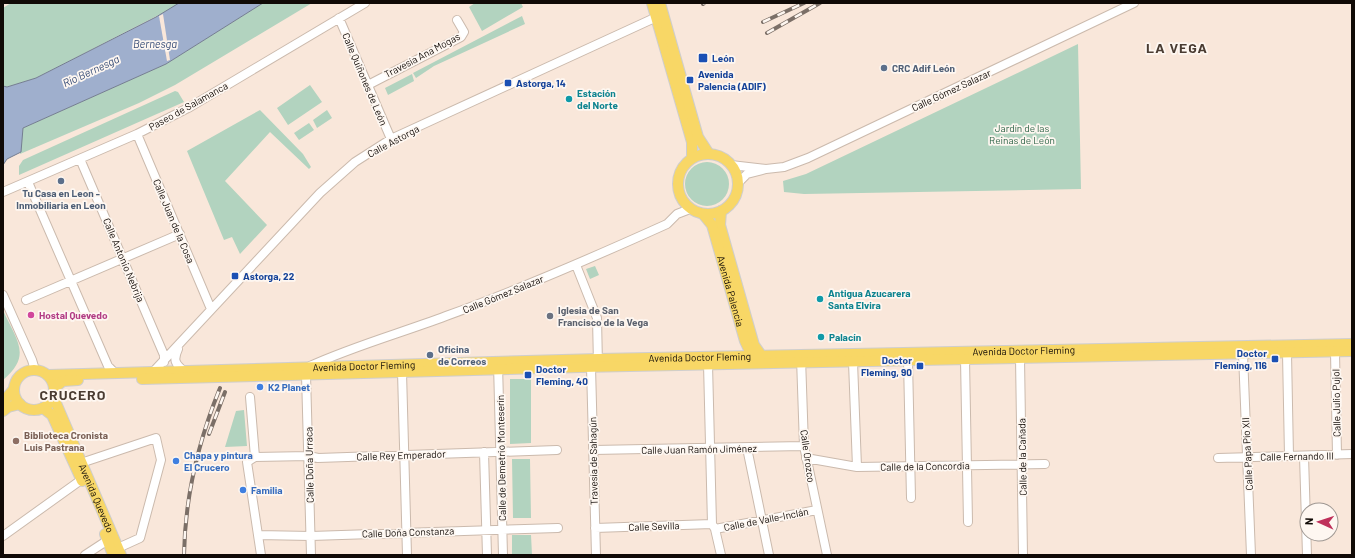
<svg xmlns="http://www.w3.org/2000/svg" width="1355" height="558" viewBox="0 0 1355 558" font-family="Barlow,sans-serif">
	<rect width="100%" height="100%" fill="#f9e7da"/>
	<path fill="#b2d3bf" d="M11,3h171l-146,75 -29,9 -4,-1v-78z
		M263,3h49l-137,82 -36,18 -119,51 3,-26 143,-64z
		M475,3h46l2,4 -41,24 -13,-24z
		M522,16l3,8 -91,42 -18,12 -3,-5z
		M1078,44l3,145 -277,5 -20,-2 -1,-11 23,-7z
		M412,74l2,7 -26,14 -3,-7z
		M310,85l12,17 -34,23 -11,-17z
		M175,91l3,1 6,10 -165,73v-9l4,-6z
		M260,110l43,44 8,13 -2,2 -39,-37 -45,49 42,44 -27,29 -8,-17 -8,3 -37,-89z
		M327,110l5,8 -15,10 -4,-8z
		M309,123l5,7 -15,10 -5,-7z
		M685 184a22 22 0 1 1 44 0a22 22 0 1 1-44 0Z
		M595,266l4,9 -9,4 -4,-10z
		M3,310c13,30 30,45 0,70z
		M510,379h21v64l-21,1z
		M244,410l3,36 -22,1 11,-36z
		M512,459h18l1,59h-18z
		M512,535h19l1,20h-20z"/>
	<path fill="#9fafcd" stroke="#747e91" d="M179,3h84l-97,61 -143,64 -2,24 -14,7 -4,6v-79l4,1 29,-9 120,-61z"/>
	<path fill="#f9e7da" d="M163,14l7,46 -3,1 -8,-45z"/>
	<g fill="none" stroke-linecap="round" stroke-linejoin="round">
		<g stroke="#cbbaad" stroke-width="10">
			<path id="minor" d="M339,18l52,121
				M368,85l93,-48 3,-5 -7,-12
				M137,134l74,175
				M80,159l84,196v7
				M731,165l35,4 -19,5 -9,9
				M766,169l18,-2 24,-9 326,-155
				M28,182l80,184 7,7
				M3,192l134,-58 53,-27 175,-104
				M576,265l21,53 1,47
				M3,295l29,65 3,10
				M26,300l154,-66
				M178,349c-5,11 -3,15 6,22
				M1335,352l2,103
				M1287,353l2,103
				M1243,354l8,201
				M801,358l3,88 23,109
				M1020,358l3,197
				M965,359l3,163
				M908,361l3,137
				M853,362l4,105
				M498,364l5,191
				M708,364l4,160 3,5 6,26
				M310,366c44,-20 91,-33 136,-50 75,-27 148,-59 221,-92l10,-10 13,-5
				M591,367l5,188
				M153,372l167,-179 35,-31 36,-23 270,-124
				M402,372l5,183
				M306,375l5,180
				M250,397l5,60
				M747,448l22,107
				M593,450l211,-4
				M484,452l3,103
				M1304,456l3,99
				M806,458l51,9 188,-3
				M1218,458l134,-4
				M81,463l75,-25 5,22 -21,78 -22,10
				M595,528l117,-4
				M715,529l102,-19
				M258,535l53,1 247,-8
				M3,536l78,-56
				M85,555l26,-17
				M261,555l-14,-93 8,-5 54,-1 9,2 239,-8"/>
		</g>
		<g stroke="#cfcecd" stroke-width="12">
			<g id="major">
				<path d="M652,3l40,139v16"/>
				<path d="M660,3l38,134 11,17"/>
				<circle cx="708" cy="184" r="30"/>
				<path d="M721,211l-1,14 34,120 7,10"/>
				<path id="s1" d="M703,214l9,11 33,116 9,19"/>
				<circle cx="34" cy="390" r="20"/>
				<path id="s2" d="M48,375l550,-16 754,-15"/>
				<path d="M142,379l439,-12 771,-16"/>
				<path d="M54,388l9,-7 15,-1"/>
				<path id="s3" d="M53,396l68,159"/>
				<path d="M3,402l11,-13"/>
				<path d="M43,408l9,7 30,66"/>
				<path d="M3,411l5,-4 12,-3"/>
				<path d="M105,534l8,21"/>
			</g>
		</g>
		<use href="#minor" stroke="#fff" stroke-width="8"/>
		<use href="#major" stroke="#f8d766" stroke-width="10"/>
		<g stroke="#7b6f67" stroke-width="4">
			<path id="rail" d="M703,4l1,-1
				M763,22l41,-19
				M767,33l53,-30
				M209,434l16,-42
				M184,555c1,-58 14,-113 36,-167"/>
		</g>
		<use href="#rail" stroke="#fef7f1" stroke-width="2.5" stroke-dasharray="8" stroke-linecap="butt"/>
	</g>
	<g fill="#1a4fb4" stroke="#fef7f1" stroke-width="1.5">
		<rect x="698" y="53" width="10" height="10" rx="2"/>
		<rect x="686" y="76" width="8" height="8" rx="2"/>
		<rect x="504" y="79" width="8" height="8" rx="2"/>
		<rect x="231" y="272" width="8" height="8" rx="2"/>
		<rect x="1271" y="355" width="8" height="8" rx="2"/>
		<rect x="916" y="362" width="8" height="8" rx="2"/>
		<rect x="524" y="371" width="8" height="8" rx="2"/>
	</g>
	<g fill="#5c6f8a" stroke="#fef7f1" stroke-width="1.5">
		<circle cx="884" cy="68" r="4"/>
		<circle cx="61" cy="181" r="4"/>
		<circle cx="430" cy="355" r="4"/>
	</g>
	<g fill="#0f9aa8" stroke="#fef7f1" stroke-width="1.5">
		<circle cx="569" cy="99" r="4"/>
		<circle cx="820" cy="299" r="4"/>
		<circle cx="821" cy="337" r="4"/>
	</g>
	<circle fill="#d1479c" stroke="#fef7f1" stroke-width="1.5" cx="31" cy="315" r="4"/>
	<circle fill="#6b7280" stroke="#fef7f1" stroke-width="1.5" cx="550" cy="316" r="4"/>
	<g fill="#3f7fe0" stroke="#fef7f1" stroke-width="1.5">
		<circle cx="260" cy="387" r="4"/>
		<circle cx="176" cy="461" r="4"/>
		<circle cx="243" cy="490" r="4"/>
	</g>
	<circle fill="#8d6e63" stroke="#fef7f1" stroke-width="1.5" cx="16" cy="441" r="4"/>
	<g text-anchor="middle" stroke-width="3.5" stroke-linejoin="round" paint-order="stroke">
		<g font-size="10" fill="#100a06" stroke="#fef7f1">
			<text transform="translate(422 55) rotate(-28)" y="4">Travesía Ana Mogas</text>
			<text transform="translate(365 79) rotate(67)" y="4">Calle Quiñones de León</text>
			<text transform="translate(951 90) rotate(-25)" y="4">Calle Gómez Salazar</text>
			<text transform="translate(188 106) rotate(-29)" y="4">Paseo de Salamanca</text>
			<text transform="translate(393 141) rotate(-28)" y="4">Calle Astorga</text>
			<text transform="translate(174 221) rotate(67)" y="4">Calle Juan de la Cosa</text>
			<text transform="translate(124 260) rotate(67)" y="4">Calle Antonio Nebrija</text>
			<text dy="4" stroke="none"><textPath href="#s1" startOffset="83">Avenida Palencia</textPath></text>
			<text transform="translate(503 294) rotate(-22)" y="4">Calle Gómez Salazar</text>
			<text dy="4" stroke="none"><textPath href="#s2" startOffset="976">Avenida Doctor Fleming</textPath></text>
			<text dy="4" stroke="none"><textPath href="#s2" startOffset="652">Avenida Doctor Fleming</textPath></text>
			<text dy="4" stroke="none"><textPath href="#s2" startOffset="316">Avenida Doctor Fleming</textPath></text>
			<text transform="translate(1336 403) rotate(-91)" y="4">Calle Julio Pujol</text>
			<text transform="translate(699 449) rotate(-1)" y="4">Calle Juan Ramón Jiménez</text>
			<text transform="translate(1247 454) rotate(-93)" y="4">Calle Papa Pío XII</text>
			<text transform="translate(401 455) rotate(-2)" y="4">Calle Rey Emperador</text>
			<text transform="translate(808 456) rotate(82)" y="4">Calle Orozco</text>
			<text transform="translate(1297 456) rotate(-1)" y="4">Calle Fernando III</text>
			<text transform="translate(1022 457) rotate(-91)" y="4">Calle de la Cañada</text>
			<text transform="translate(501 458) rotate(-91)" y="4">Calle de Demetrio Monteserín</text>
			<text transform="translate(593 461) rotate(-91)" y="4">Travesía de Sahagún</text>
			<text transform="translate(309 465) rotate(-91)" y="4">Calle Doña Urraca</text>
			<text transform="translate(925 466) rotate(-1)" y="4">Calle de la Concordia</text>
			<text dy="4" stroke="none"><textPath href="#s3" startOffset="111">Avenida Quevedo</textPath></text>
			<text transform="translate(766 519) rotate(-11)" y="4">Calle de Valle-Inclán</text>
			<text transform="translate(654 526) rotate(-2)" y="4">Calle Sevilla</text>
			<text transform="translate(408 532) rotate(-2)" y="4">Calle Doña Constanza</text>
		</g>
		<g font-size="10" font-weight="bold" fill="#164399" stroke="#fef7f1" text-anchor="start">
			<text x="712" y="62">León</text>
			<text x="698" y="78">Avenida<tspan x="698" dy="12">Palencia (ADIF)</tspan></text>
			<text x="516" y="87">Astorga, 14</text>
			<text x="243" y="280">Astorga, 22</text>
			<text x="1267" y="357" text-anchor="end">Doctor<tspan x="1267" dy="12">Fleming, 116</tspan></text>
			<text x="912" y="364" text-anchor="end">Doctor<tspan x="912" dy="12">Fleming, 90</tspan></text>
			<text x="536" y="373">Doctor<tspan x="536" dy="12">Fleming, 40</tspan></text>
		</g>
		<g font-size="10" font-weight="bold" fill="#4e5e75" stroke="#fef7f1" text-anchor="start">
			<text x="892" y="72">CRC Adif León</text>
			<text x="61" y="197" text-anchor="middle">Tu Casa en Leon -<tspan x="61" dy="12">Inmobiliaria en Leon</tspan></text>
			<text x="438" y="353">Oficina<tspan x="438" dy="12">de Correos</tspan></text>
		</g>
		<g font-size="10" font-weight="bold" fill="#0d838f" stroke="#fef7f1" text-anchor="start">
			<text x="577" y="97">Estación<tspan x="577" dy="12">del Norte</tspan></text>
			<text x="828" y="297">Antigua Azucarera<tspan x="828" dy="12">Santa Elvira</tspan></text>
			<text x="829" y="341">Palacín</text>
		</g>
		<g font-size="10" fill="#2c6346" stroke="#fef7f1">
			<text x="1022" y="132">Jardín de las<tspan x="1022" dy="12">Reinas de León</tspan></text>
		</g>
		<g font-size="10" font-weight="bold" fill="#5b616d" stroke="#fef7f1" text-anchor="start">
			<text x="558" y="314">Iglesia de San<tspan x="558" dy="12">Francisco de la Vega</tspan></text>
		</g>
		<g font-size="10" font-weight="bold" fill="#b23c85" stroke="#fef7f1" text-anchor="start">
			<text x="39" y="319">Hostal Quevedo</text>
		</g>
		<g font-size="10" font-weight="bold" fill="#366cbe" stroke="#fef7f1" text-anchor="start">
			<text x="268" y="391">K2 Planet</text>
			<text x="184" y="459">Chapa y pintura<tspan x="184" dy="12">El Crucero</tspan></text>
			<text x="251" y="494">Familia</text>
		</g>
		<g font-size="10" font-weight="bold" fill="#785e54" stroke="#fef7f1" text-anchor="start">
			<text x="24" y="439">Biblioteca Cronista<tspan x="24" dy="12">Luis Pastrana</tspan></text>
		</g>
		<g font-size="11" font-style="italic" fill="#364c77" stroke="#fef7f1">
			<text x="155" y="48">Bernesga</text>
			<text transform="translate(91 71) rotate(-25)" y="4">Río Bernesga</text>
		</g>
		<g font-size="14" font-weight="bold" letter-spacing="1" fill="#4a3c32" stroke="#fef7f1">
			<text x="1177" y="53">LA VEGA</text>
			<text x="73" y="400">CRUCERO</text>
		</g>
	</g>
	<rect width="1355" height="558" fill="none" stroke="#100a06" stroke-width="8"/>
	<g transform="translate(1319 522) rotate(273)"><circle r="19" fill="#fef7f1" stroke="#9f9893"/>
	<path d="M0-3L7 15L0 10L-7 15Z" fill="#bf305a"/>
	<text y="-6" font-size="11" font-weight="bold" text-anchor="middle" fill="#100a06">N</text>
	</g>
</svg>
